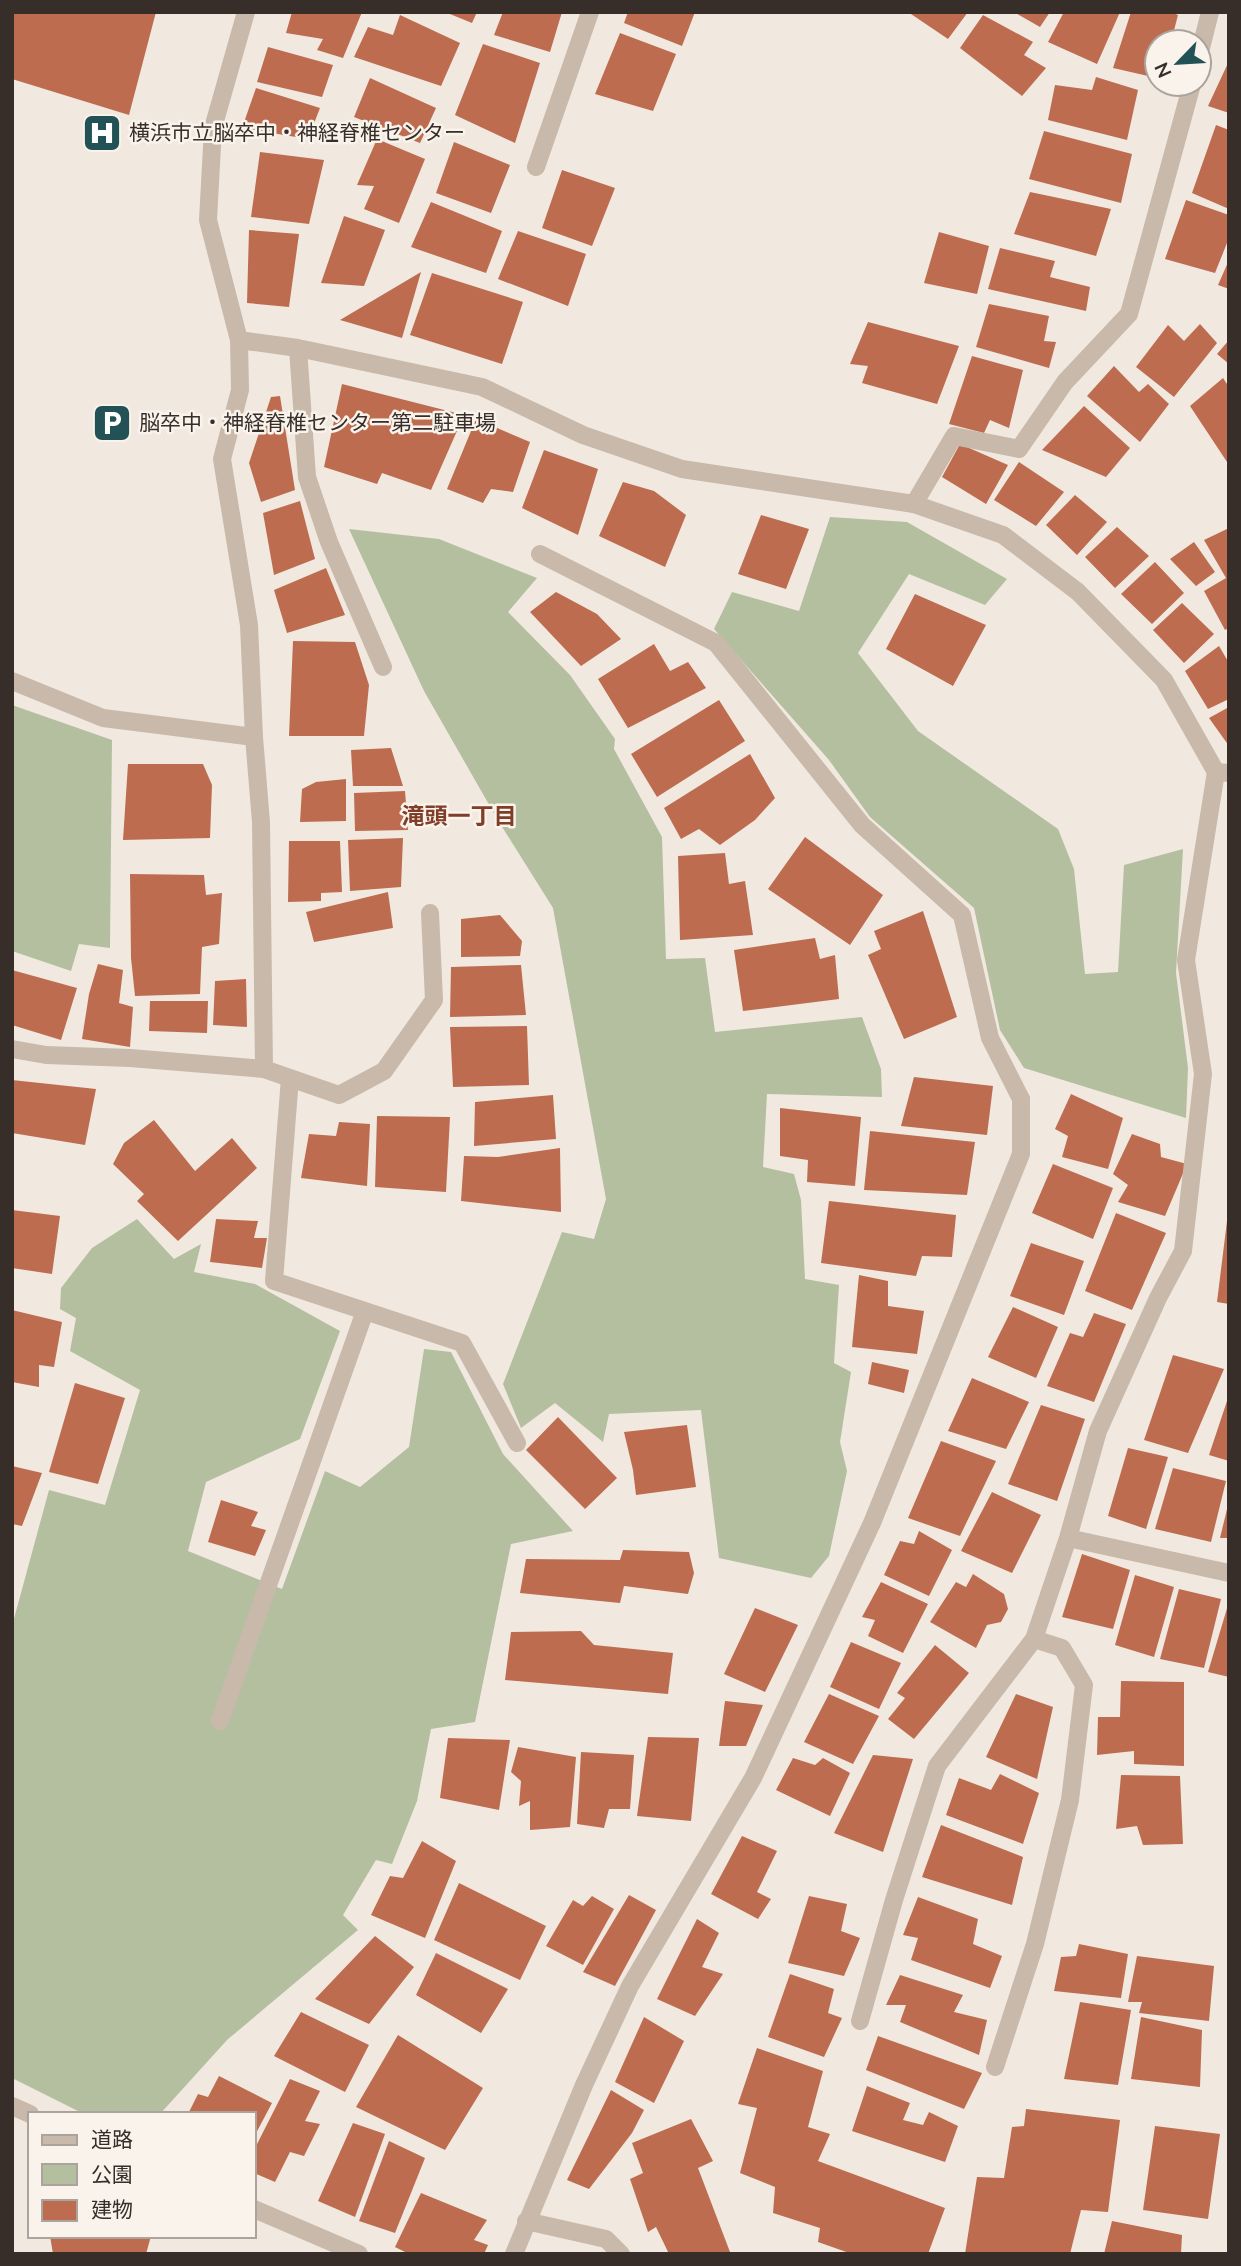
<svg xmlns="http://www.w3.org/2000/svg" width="1241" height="2266" viewBox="0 0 1241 2266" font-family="'Nunito Sans','Noto Sans JP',sans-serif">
	<rect width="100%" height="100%" fill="#f1e9df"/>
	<path fill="#b4bfa0" d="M830,517l77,5 100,57 -22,26 -76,-31 -51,79 60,78 140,98 16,40 11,105 33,-2 6,-107 59,-16 -7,124 12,95 -2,50 -162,-50 -24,-38 -26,-122 -104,-91 -41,-57 -115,-131 18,-37 67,19z
		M349,529l90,10 98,39 -29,34 62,63 45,64 -1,10 48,88 4,122 39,-1 10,74 147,-15 19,52 1,28 -115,-3 -4,73 31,7 7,26 4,79 34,6 -5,78 17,9 -11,70 7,29 -18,85 -18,22 -92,-20 -18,-148 -92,4 -6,28 -48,-39 -34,25 -18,-44 59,-152 32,7 12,-40 -53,-291 -54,-86 -75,-131z
		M12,705l100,35 -2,208 -31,-4 -8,27 -59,-20z
		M137,1219l37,40 27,-15 -7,28 61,12 85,47 -40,108 -94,43 -18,69 94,38 43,-118 35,16 49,-40 15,-98 27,3 52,102 70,77 -62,13 -36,178 -44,7 -14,72 -25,63 -16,-4 -33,55 15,15 -131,110 -67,74h-76l-72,-36v-452l37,-136 56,15 35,-115 -70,-39 6,-33 -16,-9 1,-21 31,-40z"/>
	<path fill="#bd6c50" d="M12,12h144l-27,103 -117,-36z
		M292,12h70l-19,46 -26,-8 6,-11 -37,-6z
		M445,12h32l-5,11z
		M503,12h59l-12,40 -56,-17z
		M628,12h67l-13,34 -58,-23z
		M908,12h60l-20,27z
		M1014,12h36l-10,15z
		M1064,12h56l-23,52 -49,-22z
		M1131,12h39l8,3 -7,27h-14v36l-44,-10z
		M400,15l60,28 -19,43 -87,-29 14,-30 25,8z
		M983,15l50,27 -9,13 22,13 -24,28 -62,-48z
		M620,33l56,21 -23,57 -58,-17z
		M483,44l57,19 -25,80 -60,-28z
		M268,47l65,18 -11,32 -65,-15z
		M1229,61v52l-21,-7z
		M1096,77l42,13 -11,50 -79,-20 7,-35 37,5z
		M370,78l66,30 -16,35 -66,-26z
		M256,88l64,20 -12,31 -66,-11z
		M1216,125l13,5v79l-37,-16z
		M1044,131l88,23 -11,49 -92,-24z
		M377,139l48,20 -26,64 -35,-14 10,-23 -17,-1z
		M454,142l56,23 -19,48 -55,-20z
		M260,152l64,8 -15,64 -58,-7z
		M562,170l53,18 -23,58 -50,-18z
		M1030,192l81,17 -15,47 -82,-22z
		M1186,200l43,15v23l-14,35 -50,-14z
		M431,202l71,29 -16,42 -75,-26z
		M344,216l41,14 -21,56 -43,-3z
		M249,230l50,4 -10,73 -42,-4z
		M518,231l68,23 -18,52 -70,-27z
		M939,232l50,14 -12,48 -53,-11z
		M1000,248l55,13 -5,16 40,10 -4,24 -98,-22z
		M1229,260v29l-11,-4z
		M421,272l-19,66 -62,-18z
		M432,273l91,29 -21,62 -92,-29z
		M989,304l60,12 -5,25 12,1 -7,26 -73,-21z
		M868,322l91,24 -22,58 -75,-21 6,-17 -18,-2z
		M1200,324l17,19 -43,54 -38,-30 32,-42 16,16z
		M1229,340v24l-12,-10z
		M972,356l51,14 -14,58 -19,-8 -6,13 -35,-9z
		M1114,366l25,26 9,-8 21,20 -29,38 -53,-46z
		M1223,378l6,9v78l-39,-59z
		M342,384l122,31 -33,75 -49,-17 -5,11 -53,-17z
		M280,396l15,94 -34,12 -12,-39 22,-66z
		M1084,406l46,42 -24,29 -64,-27z
		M476,419l54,23 -17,50 -22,-3 -8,14 -36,-14z
		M960,444l48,21 -22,39 -44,-27z
		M544,450l54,19 -20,66 -56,-27z
		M1019,462l45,30 -28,34 -42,-26z
		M623,482l31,9 32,24 -21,52 -66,-31z
		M1075,495l32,27 -30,33 -31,-30z
		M300,501l15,58 -41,16 -11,-62z
		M761,515l48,14 -23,60 -48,-15z
		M1117,527l32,29 -34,32 -30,-31z
		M1229,528v100l-4,2 -21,-39 22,-13 -22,-38z
		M1194,542l21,30 -19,14 -26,-27z
		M1155,562l29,31 -32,31 -31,-30z
		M326,568l19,47 -58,18 -13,-43z
		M556,592l41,22 24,25 -40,27 -51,-54z
		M915,594l71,31 -33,61 -67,-37z
		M1182,603l32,31 -30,29 -31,-33z
		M293,641l62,1 14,43 -5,51h-75z
		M654,644l16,27 18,-9 18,26 -78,40 -30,-49z
		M1219,646l10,17v36l-21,10 -23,-38z
		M719,700l26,41 -88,56 -26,-43z
		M1229,707v39l-20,-28z
		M391,748l12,38h-50l-2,-36z
		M750,754l25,44 -20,22 -35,25 -21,-16 -18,10 -17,-31z
		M128,764h75l9,21 -2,53 -87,2z
		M346,779v42l-46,1 2,-33 14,-7z
		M405,791l3,39 -53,1 -1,-38z
		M805,837l78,58 -33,50 -82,-56z
		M403,838l-2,49 -51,4 -2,-51z
		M289,841h51l2,51 -21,1v8l-33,1z
		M725,853l4,31 16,-3 8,54 -73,5 -2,-84z
		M130,874l74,1 2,20 16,-2 -3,51 -17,3 -2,47 -65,2 -4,-38z
		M388,892l5,36 -79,14 -8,-30z
		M923,911l34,106 -53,22 -36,-84 13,-6 -7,-18z
		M500,915l22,26 -2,15 -59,1v-38z
		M815,938l5,21 15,-4 4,44 -96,12 -9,-61z
		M98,964l25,6 -4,33 14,4 -3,40 -48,-8 7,-45z
		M521,965l5,50 -76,2 1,-50z
		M12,970l65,18 -16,52 -49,-15z
		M246,979l1,48 -34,-2 2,-44z
		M150,1001h58l-1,32 -58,-2z
		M527,1026l2,59 -76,2 -3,-60z
		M914,1077l79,9 -6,49 -86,-9z
		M12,1080l84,9 -11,56 -73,-12z
		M1071,1094l52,24 -15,51 -46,-12 6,-21 -13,-7z
		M553,1095l3,44 -82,7 1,-44z
		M780,1108l81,9 -6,69 -48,-4 1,-22 -28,-4z
		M377,1116l73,1 -4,75 -71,-5z
		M154,1120l41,51 37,-33 25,30 -79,73 -41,-40 7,-7 -31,-30 11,-21z
		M339,1122l31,2 -3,62 -66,-8 8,-44 27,2z
		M870,1131l105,11 -8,53 -103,-5z
		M1132,1134l28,10 1,13 26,7 -22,52 -47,-14 10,-17 -15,-11z
		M560,1148l1,64 -100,-11 3,-45 34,1z
		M1053,1164l60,24 -20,51 -61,-26z
		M829,1201l127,14 -4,42 -30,-1 -6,20 -95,-13z
		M12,1210l48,6 -8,58 -40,-6z
		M1116,1213l50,20 -34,77 -47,-19z
		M216,1219l42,2 -4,17h13l-5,30 -52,-6z
		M1227,1221h2v83l-12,-2z
		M1031,1243l53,18 -20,54 -54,-19z
		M859,1275l29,6v25l36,5 -7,43 -65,-7z
		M1013,1307l45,20 -22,51 -48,-21z
		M12,1310l50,12 -8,45 -15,-2v22l-27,-5z
		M1094,1313l32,11 -32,78 -47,-16 23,-53 13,4z
		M1173,1355l51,14 -36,84 -44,-13z
		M872,1362l37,8 -5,23 -36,-9z
		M972,1378l57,24 -23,47 -58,-18z
		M75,1383l50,15 -27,86 -49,-12z
		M1228,1398h1v63l-20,-6z
		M1041,1405l44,14 -28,82 -49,-17z
		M558,1417l59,61 -32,31 -59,-59z
		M687,1425l9,62 -60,8 -3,-25 -9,-38z
		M941,1441l55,20 -36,75 -52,-18z
		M1128,1448l40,9 -22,72 -38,-13z
		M12,1466l30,7 -20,53 -10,-2z
		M1173,1468l53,13 -15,61 -56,-13z
		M992,1492l49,23 -29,58 -51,-22z
		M221,1500l37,12 -7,14 15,4 -11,26 -47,-14z
		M1228,1505l1,33h-9z
		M919,1531l33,19 -23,46 -45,-21 16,-34 14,3z
		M623,1550l66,2 5,21 -6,21 -64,-8 -4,17 -100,-10 6,-34 94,1z
		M1082,1554l48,16 -17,59 -51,-12z
		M973,1574l31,20 4,15 -7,13 -14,3 -11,23 -46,-26 26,-40 10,5z
		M1135,1575l39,12 -20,70 -39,-12z
		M881,1582l47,22 -25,49 -35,-17 7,-16 -13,-3z
		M1179,1589l42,10 -17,69 -44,-9z
		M1228,1605h1v72l-21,-5z
		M755,1608l43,17 -33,67 -41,-18z
		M581,1631l13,14 79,8 -5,41 -163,-14 6,-48z
		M851,1642l50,21 -22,46 -49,-22z
		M935,1645l34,28 -55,66 -26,-20 17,-21 -8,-5z
		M1121,1681l63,1v84l-50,-2v-13l-37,4 1,-38h22z
		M829,1694l50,22 -26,48 -49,-22z
		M1016,1694l37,13 -16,72 -51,-22z
		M725,1701l38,4 -17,41h-27z
		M648,1737l51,1 -8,83 -54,-5z
		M448,1738l62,2 -11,70 -59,-12z
		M518,1747l58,10 -6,70 -40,3v-29l-11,5 2,-25 -10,-9z
		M581,1752l53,3 -4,54h-21l-5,19 -27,-4z
		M873,1755l40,4 -30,93 -49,-19z
		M793,1758l22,7 8,-7 27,15 -20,43 -54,-26z
		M1000,1774l39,19 -16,51 -77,-29 13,-37 32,12z
		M1121,1775l59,1 3,68 -40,1 -6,-19 -21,3z
		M941,1825l82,32 -11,48 -90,-28z
		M742,1836l35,15 -20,41 14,7 -13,20 -47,-25z
		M422,1841l34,20 -31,77 -54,-23 19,-39 13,2z
		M459,1883l87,43 -26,54 -86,-40z
		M629,1895l27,15 -41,76 -32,-14z
		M592,1896l22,13 -31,56 -37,-19 27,-46 10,6z
		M809,1896l38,8 -6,27 19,7 -16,38 -56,-13z
		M918,1897l60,22 -5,25 29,12 -12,32 -79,-28 7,-22 -15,-3z
		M697,1919l22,14 -17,34 21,7 -28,42 -38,-17z
		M375,1936l39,31 -45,57 -54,-25z
		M1079,1944l49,10 -7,44 -67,-7 7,-34 15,-1z
		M436,1953l72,36 -27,44 -65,-38z
		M1137,1956l77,10 -5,55 -70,-8 3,-11h-14z
		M790,1974l44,15 -6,24 14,5 -18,39 -56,-20z
		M900,1975l63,20 -9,17 33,8 -8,35 -79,-33 6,-17h-20z
		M1080,2002l51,8 -13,75 -54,-6z
		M301,2012l68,33 -24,47 -71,-36z
		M644,2017l40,24 -30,62 -39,-21z
		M1141,2017l61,13 -2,57 -69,-8z
		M398,2035l85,53 -38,62 -89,-43z
		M878,2036l104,37 -18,36 -98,-39z
		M757,2048l66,23 -15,56 22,7 -12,27 127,47 -17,46h-76l-34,-12 2,-14 -47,-15 2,-26 -35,-14 17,-65 -19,-4z
		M219,2076l53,27 -18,34v-23h-66l10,-20 10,3z
		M290,2079l30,12 -15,30 15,3 -16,32 -14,-4 -15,30 -21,-9v-23z
		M867,2086l43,17 -7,17 20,5 6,-13 29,14 -13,36 -93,-31z
		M611,2090l33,20 -12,23 -43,56 -22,-9z
		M1026,2109l94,11 -12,92 -27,-2 -11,44h-105l12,-77 27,1 8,-51 12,-1z
		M691,2119l22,42 -15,7 32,84 -4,2h-57l-13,-27 -8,5 -18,-53 13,-6 -11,-30z
		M353,2123l32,11 -30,83 -37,-16z
		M1155,2126l65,8 -12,85 -65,-9z
		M389,2141l36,17 -30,75 -36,-12z
		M421,2193l66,27 -13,20 14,5 -4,9h-75l-14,-7z
		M1112,2221l70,14 -1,19h-77z
		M50,2236h101l-5,18h-93z"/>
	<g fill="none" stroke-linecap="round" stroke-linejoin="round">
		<path stroke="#c8b9ab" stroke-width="18" d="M1199,56l11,-44
			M536,167l54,-155
			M914,504l40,-68 65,13 46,-67 64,-68 63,-230
			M540,554l176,89 146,182 100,90 28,123 31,61
			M254,737l7,85 3,247
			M12,1049l34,6 84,3 134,11 75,26 45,-24 50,-71 -4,-87
			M290,1078l-16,203 188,62 55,100
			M1068,1538l161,35
			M220,1721l145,-410
			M860,2021l34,-121 43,-134 97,-127 34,-101 30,-107 60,-133 25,-47 20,-177 -17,-114 30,-188
			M995,2067l40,-123 35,-144 14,-115 -22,-37 -28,-9
			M526,2221l80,18 15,15"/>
		<path stroke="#c8b9ab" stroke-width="18" d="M239,340l59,8 184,39 101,48 99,34 232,35 89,31 75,57 86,88 52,92 13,1
			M298,348l9,129 22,65 54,125
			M12,681l91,37 151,19 -5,-112 -27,-166 18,-69 -1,-50 -31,-120 5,-92 33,-116
			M12,2106l18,8
			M254,2209l105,45
			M514,2254l70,-169 46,-99 123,-208 119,-255 149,-369v-55"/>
	</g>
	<defs>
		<g id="hospital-square" transform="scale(2.0125)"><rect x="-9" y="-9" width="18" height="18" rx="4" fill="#225256" stroke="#f9f3eb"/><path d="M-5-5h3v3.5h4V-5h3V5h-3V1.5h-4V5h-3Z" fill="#fff"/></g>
		<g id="parking-square" transform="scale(2.0125)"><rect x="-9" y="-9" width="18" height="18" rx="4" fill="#225256" stroke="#f9f3eb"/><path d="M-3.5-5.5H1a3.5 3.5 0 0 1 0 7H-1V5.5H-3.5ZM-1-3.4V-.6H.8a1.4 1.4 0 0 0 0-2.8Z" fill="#fff"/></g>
	</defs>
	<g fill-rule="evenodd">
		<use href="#hospital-square" x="102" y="133"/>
		<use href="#parking-square" x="112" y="423"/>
	</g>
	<g text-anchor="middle" stroke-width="5" stroke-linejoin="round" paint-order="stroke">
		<g font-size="21" fill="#372e2a" stroke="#f9f3eb" text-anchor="start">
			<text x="129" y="140">横浜市立脳卒中・神経脊椎センター</text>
			<text x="139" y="430">脳卒中・神経脊椎センター第二駐車場</text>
		</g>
		<g font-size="23" font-weight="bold" fill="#803e29" stroke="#f9f3eb">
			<text x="459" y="824">滝頭一丁目</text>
		</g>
	</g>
	<rect width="1241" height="2266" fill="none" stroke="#372e2a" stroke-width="28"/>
	<rect x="28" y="2112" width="228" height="126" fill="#f9f3eb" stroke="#aba49e" stroke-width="2"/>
	<rect x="42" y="2135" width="35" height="10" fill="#c8b9ab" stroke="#aba49e" stroke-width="2"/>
	<text x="91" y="2147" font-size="21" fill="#372e2a">道路</text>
	<rect x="42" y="2164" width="35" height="21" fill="#b4bfa0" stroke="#aba49e" stroke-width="2"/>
	<text x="91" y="2182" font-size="21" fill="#372e2a">公園</text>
	<rect x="42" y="2200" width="35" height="21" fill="#bd6c50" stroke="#aba49e" stroke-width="2"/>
	<text x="91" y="2217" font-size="21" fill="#372e2a">建物</text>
	<g transform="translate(1178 63) rotate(245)"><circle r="33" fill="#f9f3eb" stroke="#aba49e" stroke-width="2"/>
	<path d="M0-5L12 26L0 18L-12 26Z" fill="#225256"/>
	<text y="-10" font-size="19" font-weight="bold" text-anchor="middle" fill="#372e2a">N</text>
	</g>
</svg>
